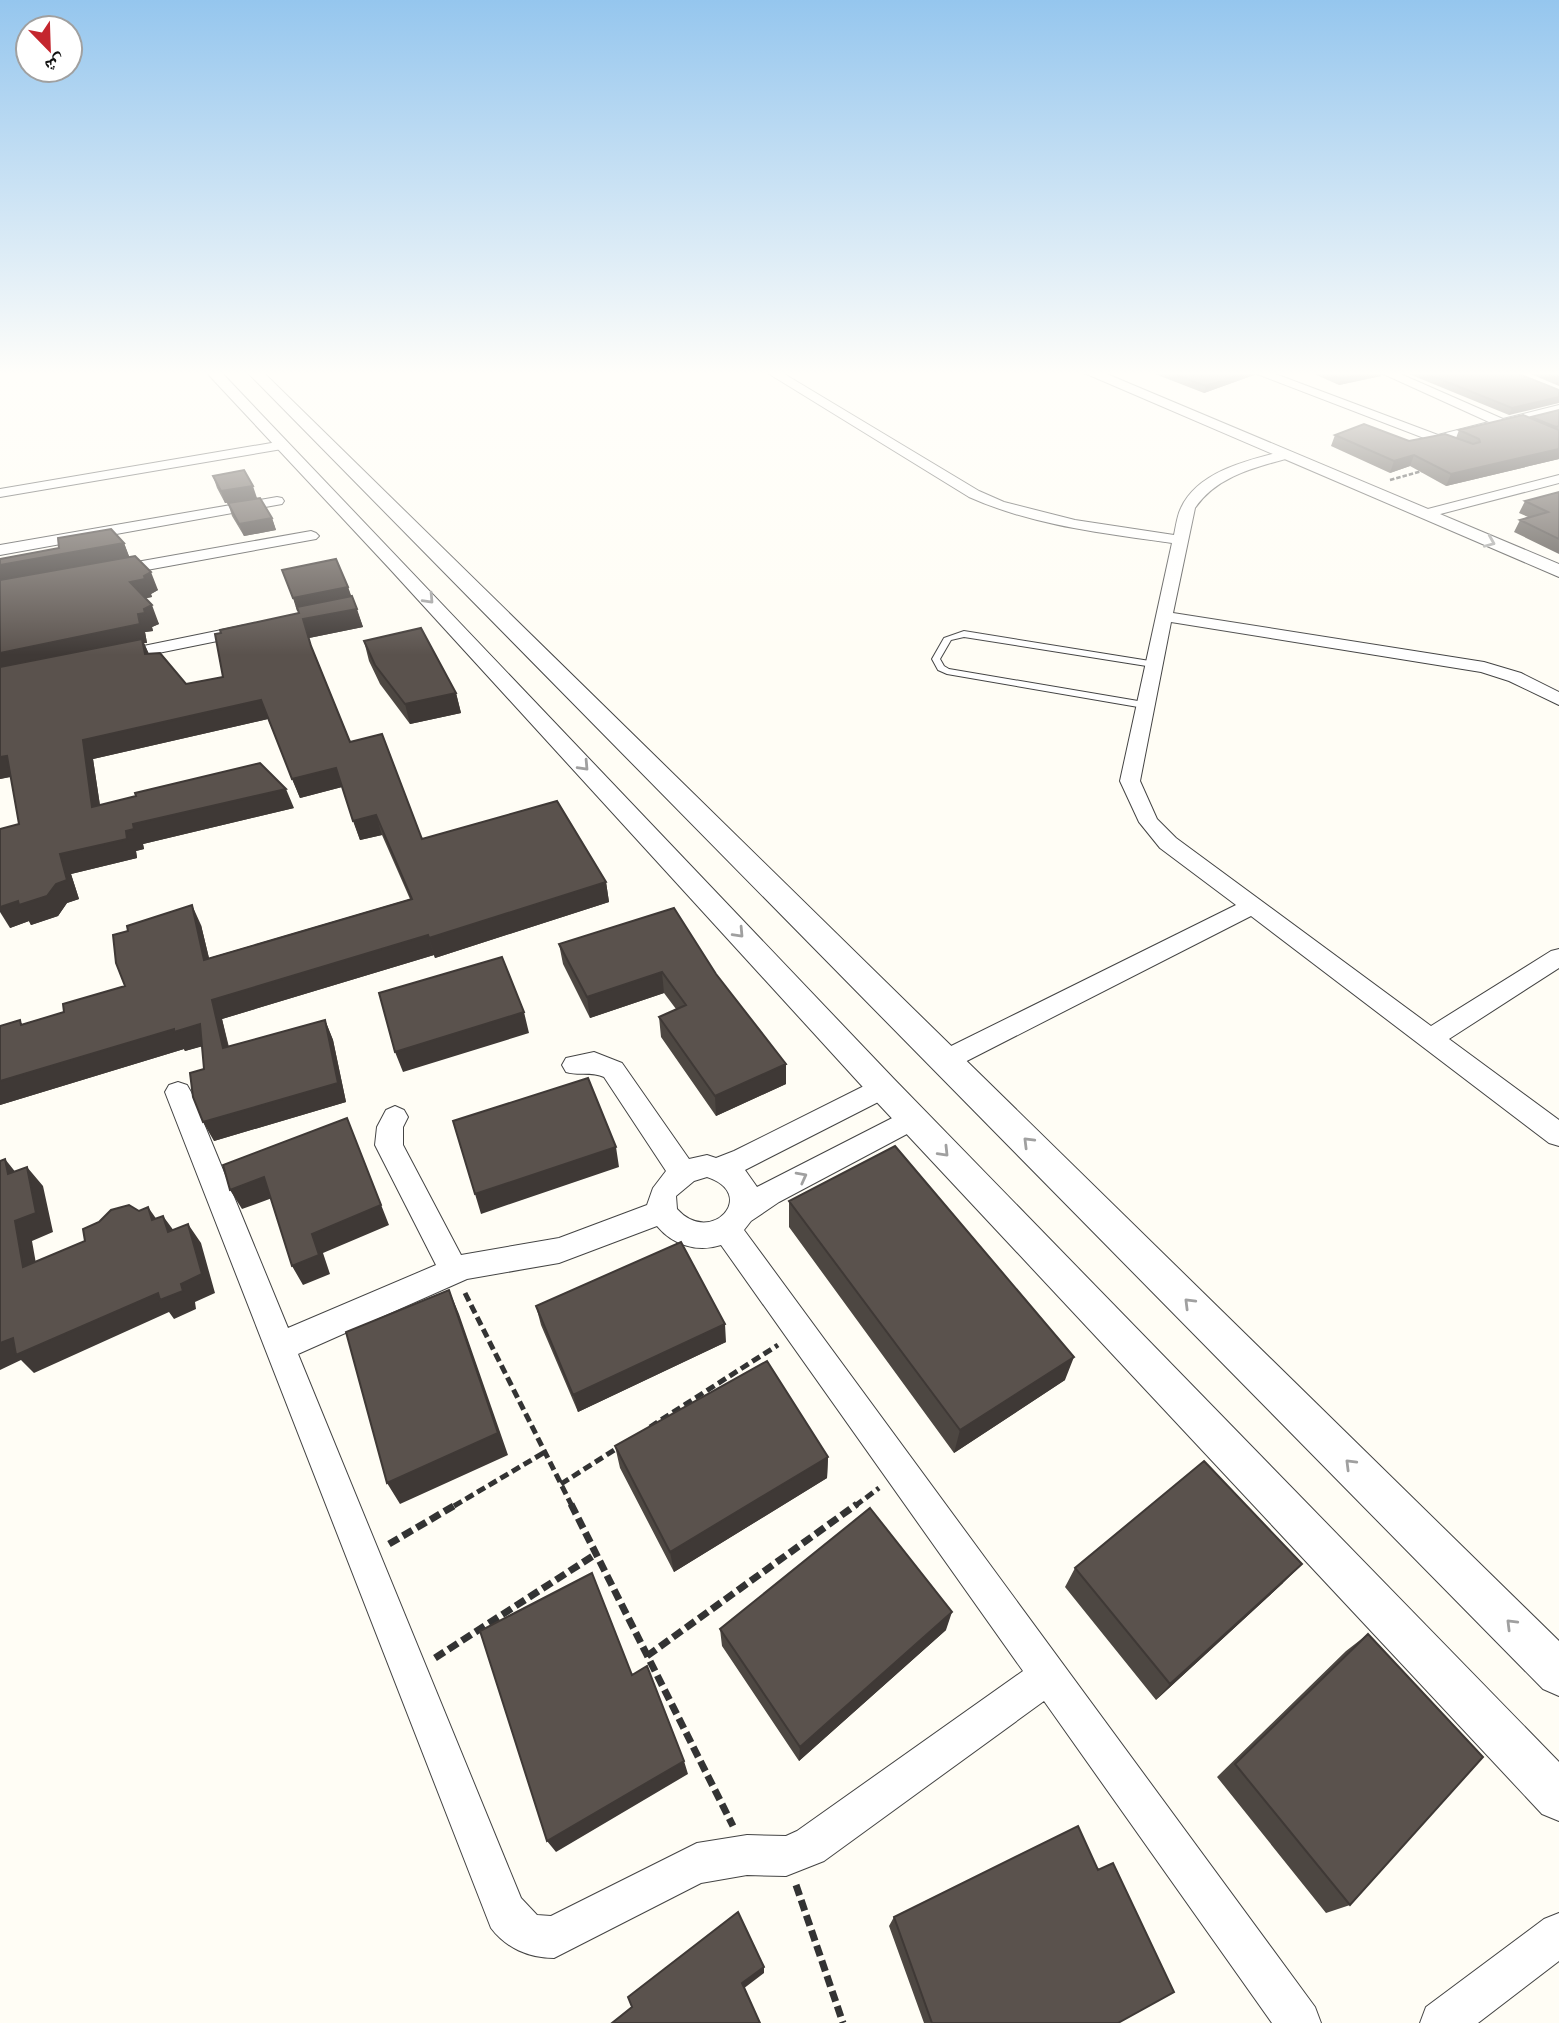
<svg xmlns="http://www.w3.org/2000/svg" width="1559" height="2023" viewBox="0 0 1559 2023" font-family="'PT Serif','Noto Naskh Arabic',serif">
	<rect width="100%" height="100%" fill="#fffdf5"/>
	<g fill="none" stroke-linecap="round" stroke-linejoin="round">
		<g stroke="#444" stroke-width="2">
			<path id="service" d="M964,631l192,31 1,2 -4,3 -189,-30 -13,3 -11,19 4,7 5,3 195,33 5,3 -5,3 -197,-34 -9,-4 -6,-11 12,-21z"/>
		</g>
		<g stroke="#444" stroke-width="2">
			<path id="minor" d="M766,372h15l198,119 25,11 71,18 99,15c2,-9 3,-19 7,-27 17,-37 68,-48 103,-57l5,1v6c-35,10 -72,18 -94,50l-22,105 311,49 37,11 38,19v13l-50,-24 -28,-9 -310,-50 -31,159 17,38 19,19 255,188 120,-75 8,-2v19l-110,71 110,81v26l-10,-3 -298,-227 -296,151 -9,3 -9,-3 -4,-7 4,-7 299,-148 -76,-57 -21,-26 -19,-41 52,-238c-69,-10 -138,-17 -203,-46z
				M1252,372h18l168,63 51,-13 -110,-50h17l107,47 56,-14v8l-122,30z
				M283,441l7,4 -2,3 -288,49v-8z
				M1559,475v8l-134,35 -7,-4 2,-3z
				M277,497l5,1 2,3 -2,3 -282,51v-10z
				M311,531l5,2 3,3 -3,3 -202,37 -8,-5 8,-5z
				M246,625l6,1 3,4 -3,4 -138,28 -9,-5 9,-5z
				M594,1052l28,11 67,96 18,-4 9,3 18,-7 140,-70 9,-3 9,3 4,7 -4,7 -147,75 12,17 147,-75 9,-4 9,4 4,7 -4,7 -143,76 -28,19 -7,9 571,777 6,16h-49l-228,-322 -220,160 -38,15 -39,-1 -46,8 -147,75c-25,0 -48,-10 -63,-30l-326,-836 4,-7 9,-3 9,3 4,7 97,236 148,-63 -61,-120 2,-18 9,-17 9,-4 9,4 4,7 -5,10v18l58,110 98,-17 88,-33 6,-17 13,-17 -62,-94c-14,-6 -25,-1 -38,-5l-4,-7 4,-7zM707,1177c52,17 4,70 -30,32l-1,-13 18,-15zM657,1226c16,19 40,27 64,19l302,426 -226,160 -11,5 -39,-1 -50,8 -146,73 -14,-1 -16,-17 -223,-544 169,-75 92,-16z
				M1559,1913v48l-81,62h-58l6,-16 118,-88z"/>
		</g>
		<g stroke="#444" stroke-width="2">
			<path id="tertiary" d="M206,372h15l673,707 665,683v59l-17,-7 -670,-717 -483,-529z
				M247,372h16l1296,1269v55l-16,-7z
				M1082,372h20l457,192v13z"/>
		</g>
		<path stroke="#333" stroke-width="2.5" stroke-dasharray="4.5 2" stroke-linecap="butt" d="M1390,480l32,-9"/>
		<path stroke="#333" stroke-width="5" stroke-dasharray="9 4.5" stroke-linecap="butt" d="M465,1293l107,213
			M650,1427l128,-82
			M561,1484l58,-37
			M454,1506l91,-54
			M855,1506l24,-18"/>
		<path stroke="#333" stroke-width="7" stroke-dasharray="11 5" stroke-linecap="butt" d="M571,1504l162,322
			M389,1544l68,-40
			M647,1656l210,-152
			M435,1658l161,-104
			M796,1885l47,138"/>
		<use href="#service" fill="#fff" fill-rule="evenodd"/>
		<use href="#minor" fill="#fff" fill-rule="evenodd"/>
		<use href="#tertiary" fill="#fff" fill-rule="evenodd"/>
	</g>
	<path fill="#4d4742" d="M1150,372h105l-1,3 -50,18z
		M1310,372h72l-1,4 -42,9z
		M1404,372h110l45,18 -50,25z
		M1526,372h33v14z
		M1559,410v49l-113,27 -36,-20 -20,7 -59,-27 4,-11 74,6 47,-3 3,-8 72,-12v-1z
		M213,476l44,22 -32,5 -8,-15z
		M1559,492v62l-45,-22 6,-12 8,-3 -9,-4 6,-12z
		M228,503l44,15 4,12 -32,6 -12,-20z
		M124,543l5,14 29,33 -7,4 1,3 -7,1 14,26 -7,3 1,4 -8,1 2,11h-3l5,11 37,30 37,-7 76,-64 -17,-43 66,17 15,40 -54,11 3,12 38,92 72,97 184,43 3,20 -174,56 -1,-3 -212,64 7,28 96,-27 8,20 13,62 -132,39 -12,-95 -17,5 -1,-2 -184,56v-79l23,-2 41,-12 61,-26 76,-61 8,33 201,-59 -28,-64 -22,5 -18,-53 -42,11 -32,-79 -175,40 7,46 194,3 -151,36 1,5 -8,2 1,7 -66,16 8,25 -12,4 -9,13 -27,9 -2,-4 -19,7 9,-104 -8,-47 -11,2v-220z
		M364,641l92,52 5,20 -51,11 -30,-40 -11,-23z
		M674,908l112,176 -70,32 -55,-79 -2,-20 17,-8 -12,-16 -74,25 -27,-54 -4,-20z
		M789,1201l276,179 -111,73 -165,-226z
		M536,1306l190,36 -148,70 -37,-87z
		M615,1446l213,11 -1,21 -153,94 -54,-104z
		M1075,1568l208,15 -127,117 -91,-113z
		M720,1629l226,1 -147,131 -77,-115z
		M1368,1634l-18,271 -24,8 -109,-136 129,-126z
		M894,1917l224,106h-194l-35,-97z"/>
	<path fill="#3f3936" d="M1247,372h8l-1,3 -50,18 2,-7z
		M1371,372h11l-1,4 -42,9 2,-6z
		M1559,397v6l-50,12 3,-7z
		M1559,449v10l-113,27 5,-12z
		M1414,455l-4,11 -20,7 4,-12z
		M253,486l4,12 -32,5 -4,-12z
		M272,518l4,12 -32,6 -5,-12z
		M124,543l7,18 -131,23v-19z
		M151,572l7,18 -7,4 1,3 -14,3 -8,-18z
		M348,587l4,13 -55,11 -4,-13z
		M152,605l7,19 -7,3 1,4 -8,1 2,11h-3l6,14 -150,16v-20l138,-39 6,-5z
		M357,609l6,18 -54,11 -6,-19z
		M456,693l5,20 -51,11 -5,-20z
		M261,700l7,19 -175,40 10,67 -11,-19 -9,-67z
		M7,756l11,19 -18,4v-22z
		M336,768l6,19 -42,11 -8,-19z
		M286,789l8,19 -151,36 1,5 -8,2 1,7 -66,16 8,25 -12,4 -9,13 -27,9 -2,-4 -19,7 -10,-16v-5l56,-23 4,-30 66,-23 7,-7z
		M376,815l6,20 -22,5 -7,-19z
		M606,882l3,20 -174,56 -6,-20z
		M192,905l9,20 13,54 -10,-19z
		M428,935l6,20 -212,64 11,49 -10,-20 -11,-48z
		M662,972l2,21 -74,25 -3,-21z
		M524,1012l5,21 -126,39 -8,-20z
		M325,1020l8,20 13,62 -132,39 -11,-19z
		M200,1024l11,20 -26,7 -1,-2 -184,56v-24l174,-52z
		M786,1064v20l-70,32 -1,-20z
		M347,1118l42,107 -66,28 7,21 -27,11 -11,-19 20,-32z
		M616,1147l3,20 -138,47 -6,-20z
		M5,1159l16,20 -13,-4z
		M27,1167l16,19 10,46 -21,9 8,45 -17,-19 -8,-46z
		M264,1177l11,20 -33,12 -12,-19z
		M148,1207l14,20 -10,-7z
		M163,1216l14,19 -9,-3z
		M188,1224l13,19 14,50 -20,9 1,7 -22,10 -5,-7 -135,61 -13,-13 -21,10v-27l13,-5 145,-45 23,-9z
		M449,1290l10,24 49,141 -108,49 -13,-21z
		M725,1324l1,18 -148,70 -5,-17z
		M1074,1357l-9,23 -111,73 6,-23z
		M828,1457l-1,21 -153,94 -4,-20z
		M1302,1564l-19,19 -127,117 14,-16z
		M952,1612l-6,18 -147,131 1,-14z
		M684,1761l4,13 -132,78 -9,-11z
		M764,1967v6l-21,16 -1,-6z"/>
	<path fill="#5a524d" stroke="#3f3936" stroke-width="2" d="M1168,372h79l-41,14z
		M1326,372h45l-30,7z
		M1422,372h92l45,18v7l-47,11z
		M1544,372h15v7z
		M1559,410v16l-3,1 -25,-10z
		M1523,415l36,15v19l-108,25 -37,-19 -20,6 -59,-26 29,-11 45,17 36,-7 28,10 7,-2 -1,-3 -20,-9z
		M244,470l9,16 -32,5 -8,-15z
		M1559,492v47l-39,-19 28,-8 -23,-11z
		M260,498l12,20 -33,6 -11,-21z
		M111,529l13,14 -124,22v-6l59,-11 -1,-10z
		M135,556l16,16 -7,4 1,3 -15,3 22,23 -8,4 1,4 -7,1 2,10 -140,29v-73z
		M336,559l12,28 -55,11 -11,-28z
		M352,596l5,13 -54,10 8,27 39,96 32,-8 40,105 135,-38 49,81 -177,56 -1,-3 -216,65 11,48 102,-28 13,63 -135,39 -10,-25 -3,-24 14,-4 -4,-45 -26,8v-3l-174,52v-55l20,-6 1,5 43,-13 -1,-8 62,-18 -9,-23 -3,-28 15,-4 -1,-5 65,-21 12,55 208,-61 -36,-84 -23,6 -17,-53 -44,11 -31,-79 -178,40 9,67 44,-11 -1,-3 125,-30 26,26 -153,35 1,5 -8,2 1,8 -67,15 7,26 -11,4 -9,12 -28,9 -1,-4 -18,6v-78l19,-5 -12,-68 -7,1v-90l142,-28 3,15 15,-1 26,31 37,-7 -8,-43 6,-1 -1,-3 79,-17 -2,-6z
		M421,628l35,65 -51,11 -30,-39 -11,-24z
		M674,908l42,66 70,90 -71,32 -56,-79 27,-12 -24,-33 -75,25 -28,-53z
		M502,957l22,55 -129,40 -16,-59z
		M588,1078l28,69 -141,47 -22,-73z
		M347,1118l34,87 -69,29 7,21 -27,11 -28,-89 -34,13 -7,-25z
		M895,1146l179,211 -114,73 -171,-229z
		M5,1159l3,15 19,-7 9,46 -21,8 8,46 62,-26 -2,-12 16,-7 12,-12 18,-5 10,6 9,-4 4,13 11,-4 5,16 20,-8 14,50 -21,10 2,7 -23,9 -2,-7 -142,62 -3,-17 -13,5v-182z
		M681,1242l44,82 -152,71 -37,-89z
		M449,1290l49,143 -111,50 -41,-151z
		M767,1361l61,96 -158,95 -55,-106z
		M1204,1461l98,103 -132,120 -95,-116z
		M870,1508l82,104 -152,135 -80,-118z
		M592,1573l40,102 15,-9 37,95 -137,80 -67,-210z
		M1368,1634l115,123 -133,148 -115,-141z
		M1078,1826l20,44 15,-7 61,129 -56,31h-186l-38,-106z
		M738,1912l26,55 -22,16 18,40h-148l20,-16 -4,-10z"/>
	<defs><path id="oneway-chevron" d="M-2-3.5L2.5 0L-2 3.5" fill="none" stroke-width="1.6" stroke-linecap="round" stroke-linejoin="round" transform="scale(1.75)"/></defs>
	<g stroke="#a0a0a0">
		<use href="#oneway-chevron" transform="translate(1490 542) rotate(23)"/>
		<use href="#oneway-chevron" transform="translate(429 599) rotate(47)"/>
		<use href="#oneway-chevron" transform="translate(584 766) rotate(47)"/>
		<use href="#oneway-chevron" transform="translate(739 933) rotate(47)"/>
		<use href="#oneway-chevron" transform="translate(1028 1142) rotate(-135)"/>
		<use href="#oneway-chevron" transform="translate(944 1152) rotate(46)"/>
		<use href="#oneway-chevron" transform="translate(802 1177) rotate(-28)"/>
		<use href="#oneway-chevron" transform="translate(1189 1303) rotate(-135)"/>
		<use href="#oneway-chevron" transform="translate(1350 1464) rotate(-135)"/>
		<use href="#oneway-chevron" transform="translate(1511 1624) rotate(-135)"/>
	</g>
	<linearGradient id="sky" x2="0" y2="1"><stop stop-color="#95c6ee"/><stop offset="0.57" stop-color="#fffefa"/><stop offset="1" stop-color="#fffefa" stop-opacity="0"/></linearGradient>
	<rect width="1559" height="655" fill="url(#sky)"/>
	<g transform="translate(49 49) rotate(157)"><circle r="33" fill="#ffffff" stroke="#a0a0a0" stroke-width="2"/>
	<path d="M0-5L12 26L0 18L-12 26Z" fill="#c4262e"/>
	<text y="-10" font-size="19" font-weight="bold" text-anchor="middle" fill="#111111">ش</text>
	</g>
</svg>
